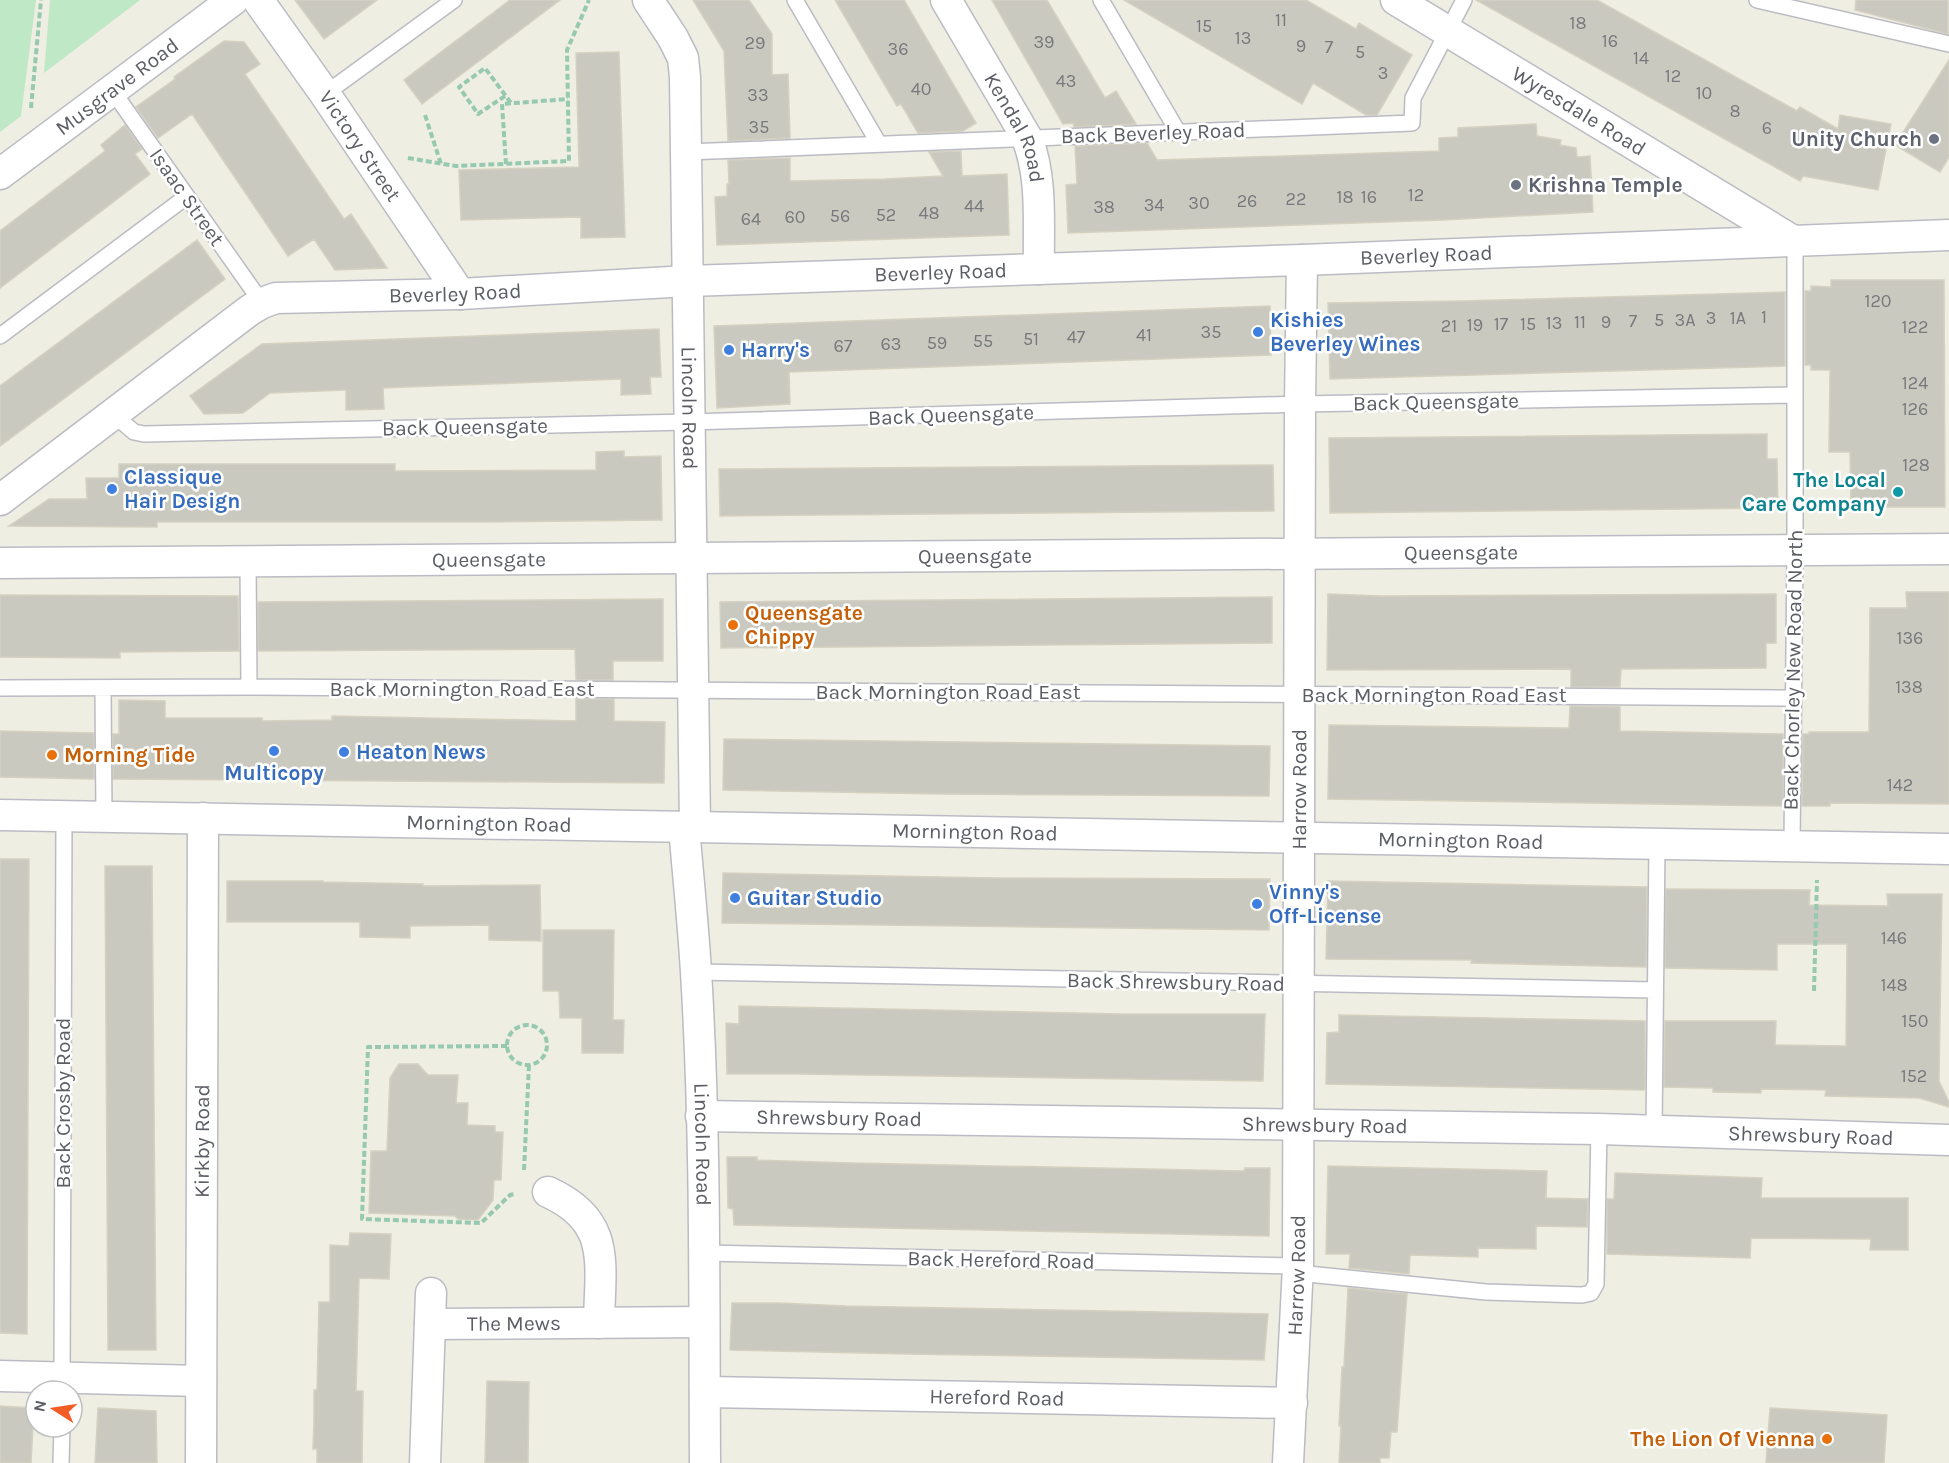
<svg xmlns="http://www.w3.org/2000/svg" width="1949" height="1463" viewBox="0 0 1949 1463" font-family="Karla,sans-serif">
	<rect width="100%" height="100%" fill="#efeee3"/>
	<path fill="#bee8c6" d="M0,0h36l-15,116 -21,16z
		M50,0h90l-96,73z"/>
	<path fill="#cac9c0" stroke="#d4d1c1" stroke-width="1.5" d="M295,0h82l-53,39z
		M510,0h50l-138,104 -18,-24z
		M693,0h56l23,34v41l16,-1 2,64 -62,3 -4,-90z
		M835,0h69l72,123 -13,8 -45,2 -17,-29 -4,2z
		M992,0h55l58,98 11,-7 20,33 -62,3 -1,-4 -10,1z
		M1124,0h182l50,29 3,-6 53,32 -35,60h-11l-53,-32 -11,21z
		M1476,0h121l200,111 3,-4 38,22 2,-14 51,9 -13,66 -75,-14 -3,5z
		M1856,0h92v34l-93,-24z
		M224,41l20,1 16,22 -15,10 99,145 7,-5 36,54 -52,2 -21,-31 -26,17 -96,-142 -34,24 -22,-31 39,-28 -1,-2z
		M619,52l6,185 -44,1v-21l-120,3 -2,-50 120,-3 -3,-114z
		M1949,60v97l-9,15 -45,-27z
		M1536,124l1,12 24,4 -1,5 16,3 1,9 13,-1 3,56 -150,8 -375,13 -2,-48 11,-1 -2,-38 72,-3 10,17 282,-9v-13l19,-1v-9z
		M125,125l17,24 -7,5 15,20 -150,114v-57l105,-80 -4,-6z
		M961,151l1,25 45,-2 2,61 -292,10 -2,-48 12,-1v-12h2l-1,-24 62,-2v23l95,-2 58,-3 -14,-24z
		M197,240l28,39 -225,167v-60z
		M1831,280h113l1,227h-94l-1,-55h-21l1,-82h-19v-5h-6v-74h6v-5l20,1z
		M1785,292v74l-455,13 -2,-76 133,-2z
		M1270,306l1,49 -482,17 1,32 -73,4 -3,-82z
		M659,329l2,48h-11l1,17 -30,1v-16l-215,8 -23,1 1,21 -38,1v-20l-76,3 -27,20 -39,1 -14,-18 72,-52z
		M1767,434v25h10l1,49 -448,5 -1,-75z
		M624,451v6l37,-1 1,64 -177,2h-328v5l-148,-1 40,-27h38l-1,-21h33v-14h276v7l201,-1v-18z
		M1273,465l1,46 -554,5 -1,-47z
		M1906,592h43v212l-119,-1v3h-28l1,-72h6v-2h60l1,-124h37z
		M1328,594l54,2 394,-2v49h-10v25l-145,1 -1,18h-49v-18l-244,1z
		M0,595l238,1 1,55 -119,1v6l-120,-1z
		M1272,597v46l-551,5 -1,-46z
		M663,599v62h-50v19h-37l-1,-31 -317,2v-49z
		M576,699h38v22l51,1 -1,61 -551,-4v-45h6v-34l46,1v17h97v3l70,-1v-4l244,5z
		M1570,706l50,1v24l163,3v72l-455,-7 1,-74 240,3z
		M0,731l94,2v46l-94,-2z
		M724,739l546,7 -1,50 -328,-2 -218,-4z
		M0,859h29l-2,475 -27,-1z
		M105,866h47l4,484h-48z
		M723,873l273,5 274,1 -1,51 -547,-7z
		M227,881h96v1l100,2v2l117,-1 1,56 -52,-1v-15l-79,1v12l-50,-1v-15h-133z
		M1328,881l319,6 -1,80 -175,-4 1,-3 -146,-1z
		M1666,889l144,1 -1,15 79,1 -1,-12h55l-3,187 10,21v5l-30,-9 -94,-2 1,-6 -65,-1v4l-48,-1v-4l-49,-1 1,-66h111l-1,24 71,1 1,-102h-70v26l-112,-2z
		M543,930h71l-1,90h11l-1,33h-41v-35h-22l-1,-27h-16z
		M739,1006l382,8h144l-2,67 -465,-7h-71l-1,-51 13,1z
		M1339,1015l306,6v66l-1,3 -318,-6 1,-51 12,-1z
		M399,1064h19l10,11h30l-2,28h12l-1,22 28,1v6h8l-2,48h-7l-1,20 -15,20 -20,-1 -3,-3 -86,-3 2,-62h16l3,-73z
		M727,1157h30v3l95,3 392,8 1,-3h25l-1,68 -535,-11 -1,-16 -5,-1z
		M1328,1166l219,5 -1,27 42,1 -1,28 -51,-1v23l-58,-1v9l-68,-2 -1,19 -60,-6 1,-14h-24z
		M1615,1173l147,5 -1,20h147v52h-38l1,-11 -120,-1 -1,20 -143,-4v-55h7z
		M350,1233l41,1 -2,45 -30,-1 -3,113h7l-1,72h-45v-14h-4l1,-29v-30h3l2,-88h11v-57l19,1z
		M1348,1288l59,6 -10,138h-6l-2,26h-9v5h-41l2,-37h-2l3,-59h2z
		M732,1303h46l68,3 422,8 -4,46 -357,-6 -177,-4z
		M487,1381l42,1 -1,81h-43z
		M0,1406l34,2 -3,55h-31z
		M98,1408l58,3 1,52h-62z
		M1770,1408l117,7 -3,48h-118z"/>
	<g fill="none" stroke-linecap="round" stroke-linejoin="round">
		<g stroke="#bbbcc3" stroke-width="18">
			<path id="service" d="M795,0l84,144
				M1101,0l77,132
				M1757,0l192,44
				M112,90l150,213
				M325,94l129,-94
				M686,152l726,-29 1,-25 51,-98
				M0,336l186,-139
				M113,414l21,18 10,2 545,-12 611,-18 495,-9
				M248,562l1,125
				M0,688l249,-1 1544,11
				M103,688l1,129
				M1792,846l3,-296v-308
				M696,972l959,18
				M1654,1131l3,-287
				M704,1253l594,13
				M1298,1273l188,19 96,3 9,-2 5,-9 3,-155
				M62,1383l2,-567
				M61,1463l1,-36"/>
		</g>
		<g stroke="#bbbcc3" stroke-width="33">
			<g id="minor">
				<path id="s1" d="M258,0l67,94 135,200"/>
				<path id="s2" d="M648,0l25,38 10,20 2,19 10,750"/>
				<path id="s3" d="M946,0l81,138c16,41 11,87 12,131"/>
				<path id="s4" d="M1396,0l399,242"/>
				<path id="s5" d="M0,174l233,-174"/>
				<path id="s6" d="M0,500l250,-190 12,-7 14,-5 184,-4 228,-13 614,-21 647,-25"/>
				<path id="s7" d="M0,563l1949,-14"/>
				<path id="s8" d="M0,815l1949,34"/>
				<path id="s9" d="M684,827c4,48 9,96 12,145 10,163 8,327 9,491"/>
				<path id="s10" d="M701,1116l898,13 350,11"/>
				<path d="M548,1192c64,29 52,71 51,131"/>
				<path id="s11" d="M430,1324l274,-2"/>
				<path d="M0,1376l201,5"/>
				<path id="s12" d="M705,1392l587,11"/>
				<path id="s13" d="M201,1463l2,-645"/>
				<path d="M425,1463l6,-170"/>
				<path id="s14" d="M1288,1463l10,-197 2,-862 2,-144"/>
			</g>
		</g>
		<path stroke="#96c9af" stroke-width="4" stroke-dasharray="6 3" stroke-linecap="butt" d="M505,96l-27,18 -19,-27 26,-19 26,35
			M31,108l10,-108
			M425,115l16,49
			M408,158l48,8 113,-5 -2,-111 22,-50
			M506,164l-4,-60 66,-5
			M1814,991l3,-111
			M507 1045a20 20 0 1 1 40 0a20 20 0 1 1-40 0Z
			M507,1046l-139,1 -6,172 119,4 29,-28 5,-1
			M524,1170l5,-105"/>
		<use href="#service" stroke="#fff" stroke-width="15"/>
		<use href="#minor" stroke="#fff" stroke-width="30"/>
	</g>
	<g fill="#6b7280" stroke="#fff" stroke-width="2">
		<circle cx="1934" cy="139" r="6"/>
		<circle cx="1516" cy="185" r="6"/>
	</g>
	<g fill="#3f7fe0" stroke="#fff" stroke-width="2">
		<circle cx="1258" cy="332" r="6"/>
		<circle cx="729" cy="350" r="6"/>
		<circle cx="112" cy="489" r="6"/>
		<circle cx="274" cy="751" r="6"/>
		<circle cx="344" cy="752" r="6"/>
		<circle cx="735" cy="898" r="6"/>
		<circle cx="1257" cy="904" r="6"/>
	</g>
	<circle fill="#0f9aa8" stroke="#fff" stroke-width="2" cx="1898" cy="492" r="6"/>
	<g fill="#e8710a" stroke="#fff" stroke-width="2">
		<circle cx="733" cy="625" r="6"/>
		<circle cx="52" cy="755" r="6"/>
		<circle cx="1827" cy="1439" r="6"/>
	</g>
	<g text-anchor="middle" stroke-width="5" stroke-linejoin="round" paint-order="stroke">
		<g font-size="18" fill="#77797c">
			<text x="1281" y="26">11</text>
			<text x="1578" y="29">18</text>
			<text x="1204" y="32">15</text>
			<text x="1243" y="44">13</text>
			<text x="1610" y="47">16</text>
			<text x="1044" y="48">39</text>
			<text x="755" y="49">29</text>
			<text x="1301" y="52">9</text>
			<text x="1329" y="53">7</text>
			<text x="898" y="55">36</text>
			<text x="1360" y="58">5</text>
			<text x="1641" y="64">14</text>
			<text x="1383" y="79">3</text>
			<text x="1673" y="82">12</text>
			<text x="1066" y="87">43</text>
			<text x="921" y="95">40</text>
			<text x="1704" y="99">10</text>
			<text x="758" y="101">33</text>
			<text x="1735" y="117">8</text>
			<text x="759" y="133">35</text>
			<text x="1767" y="134">6</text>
			<text x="1416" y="201">12</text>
			<text x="1345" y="203">18</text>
			<text x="1369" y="203">16</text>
			<text x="1296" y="205">22</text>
			<text x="1247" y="207">26</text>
			<text x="1199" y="209">30</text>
			<text x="1154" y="211">34</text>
			<text x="974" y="212">44</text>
			<text x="1104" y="213">38</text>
			<text x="929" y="219">48</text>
			<text x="886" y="221">52</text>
			<text x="840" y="222">56</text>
			<text x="795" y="223">60</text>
			<text x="751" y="225">64</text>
			<text x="1878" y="307">120</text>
			<text x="1764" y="323">1</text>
			<text x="1711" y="324">3</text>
			<text x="1738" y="324">1A</text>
			<text x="1659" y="326">5</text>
			<text x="1685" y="326">3A</text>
			<text x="1633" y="327">7</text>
			<text x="1580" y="328">11</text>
			<text x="1606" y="328">9</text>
			<text x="1554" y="329">13</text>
			<text x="1501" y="330">17</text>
			<text x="1528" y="330">15</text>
			<text x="1475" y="331">19</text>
			<text x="1449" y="332">21</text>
			<text x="1915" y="333">122</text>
			<text x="1211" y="338">35</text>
			<text x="1144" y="341">41</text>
			<text x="1076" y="343">47</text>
			<text x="1031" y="345">51</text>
			<text x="983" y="347">55</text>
			<text x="937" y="349">59</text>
			<text x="891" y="350">63</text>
			<text x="843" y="352">67</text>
			<text x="1915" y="389">124</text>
			<text x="1915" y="415">126</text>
			<text x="1916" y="471">128</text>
			<text x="1910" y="644">136</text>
			<text x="1909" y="693">138</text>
			<text x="1900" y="791">142</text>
			<text x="1894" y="944">146</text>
			<text x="1894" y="991">148</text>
			<text x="1915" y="1027">150</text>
			<text x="1914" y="1082">152</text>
		</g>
		<g font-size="21" fill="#5b5e65" stroke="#fff">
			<text dy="7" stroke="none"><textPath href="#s5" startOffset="146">Musgrave Road</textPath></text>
			<text dy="7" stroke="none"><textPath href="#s4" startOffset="214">Wyresdale Road</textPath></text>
			<text dy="7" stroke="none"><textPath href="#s3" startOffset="146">Kendal Road</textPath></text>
			<text transform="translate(1153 133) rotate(-2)" y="7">Back Beverley Road</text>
			<text dy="7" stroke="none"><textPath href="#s1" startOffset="178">Victory Street</textPath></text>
			<text transform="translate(187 197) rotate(55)" y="7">Isaac Street</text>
			<text dy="7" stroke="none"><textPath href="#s6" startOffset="1494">Beverley Road</textPath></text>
			<text dy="7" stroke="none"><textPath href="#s6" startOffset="1008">Beverley Road</textPath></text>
			<text dy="7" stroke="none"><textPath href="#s6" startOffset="522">Beverley Road</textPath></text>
			<text transform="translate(1436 402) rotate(-1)" y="7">Back Queensgate</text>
			<text dy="7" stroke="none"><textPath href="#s2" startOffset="418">Lincoln Road</textPath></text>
			<text transform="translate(951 415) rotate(-2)" y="7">Back Queensgate</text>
			<text transform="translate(465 427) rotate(-1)" y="7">Back Queensgate</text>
			<text dy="7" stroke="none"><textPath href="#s7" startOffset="1461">Queensgate</textPath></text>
			<text dy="7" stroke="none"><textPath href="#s7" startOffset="975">Queensgate</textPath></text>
			<text dy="7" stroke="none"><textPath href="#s7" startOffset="489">Queensgate</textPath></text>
			<text transform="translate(1793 670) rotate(-89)" y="7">Back Chorley New Road North</text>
			<text x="462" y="696">Back Mornington Road East</text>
			<text x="948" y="699">Back Mornington Road East</text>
			<text x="1434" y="702">Back Mornington Road East</text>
			<text dy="7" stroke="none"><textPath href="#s14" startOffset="674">Harrow Road</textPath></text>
			<text dy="7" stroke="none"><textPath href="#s8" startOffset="489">Mornington Road</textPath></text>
			<text dy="7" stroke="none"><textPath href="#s8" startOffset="975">Mornington Road</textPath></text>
			<text dy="7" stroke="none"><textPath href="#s8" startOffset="1461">Mornington Road</textPath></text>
			<text transform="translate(1176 982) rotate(1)" y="7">Back Shrewsbury Road</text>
			<text transform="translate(63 1103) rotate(-90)" y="7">Back Crosby Road</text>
			<text dy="7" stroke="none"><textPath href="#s10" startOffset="138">Shrewsbury Road</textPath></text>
			<text dy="7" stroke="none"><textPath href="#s10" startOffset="624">Shrewsbury Road</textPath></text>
			<text dy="7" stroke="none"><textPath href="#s10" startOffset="1110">Shrewsbury Road</textPath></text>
			<text dy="7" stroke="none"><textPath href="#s13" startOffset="322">Kirkby Road</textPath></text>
			<text dy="7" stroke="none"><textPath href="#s9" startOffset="318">Lincoln Road</textPath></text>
			<text transform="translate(1001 1260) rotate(1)" y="7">Back Hereford Road</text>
			<text dy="7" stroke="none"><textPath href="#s14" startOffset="188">Harrow Road</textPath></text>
			<text dy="7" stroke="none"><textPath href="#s11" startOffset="84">The Mews</textPath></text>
			<text dy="7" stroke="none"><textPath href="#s12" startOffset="292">Hereford Road</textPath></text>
		</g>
		<g font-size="21" font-weight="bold" fill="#5b616d" stroke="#fff" text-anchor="end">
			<text x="1922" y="146">Unity Church</text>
			<text x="1528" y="192" text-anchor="start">Krishna Temple</text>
		</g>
		<g font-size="21" font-weight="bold" fill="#366cbe" stroke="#fff" text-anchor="start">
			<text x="1270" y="327">Kishies<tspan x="1270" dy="24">Beverley Wines</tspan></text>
			<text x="741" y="357">Harry's</text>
			<text x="124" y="484">Classique<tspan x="124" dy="24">Hair Design</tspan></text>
			<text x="356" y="759">Heaton News</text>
			<text x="274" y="780" text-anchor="middle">Multicopy</text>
			<text x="1269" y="899">Vinny's<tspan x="1269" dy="24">Off-License</tspan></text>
			<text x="747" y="905">Guitar Studio</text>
		</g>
		<g font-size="21" font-weight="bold" fill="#0d838f" stroke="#fff" text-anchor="end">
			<text x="1886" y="487">The Local<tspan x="1886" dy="24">Care Company</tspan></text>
		</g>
		<g font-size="21" font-weight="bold" fill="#c56008" stroke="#fff" text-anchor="start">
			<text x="745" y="620">Queensgate<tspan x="745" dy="24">Chippy</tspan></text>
			<text x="64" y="762">Morning Tide</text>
			<text x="1815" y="1446" text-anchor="end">The Lion Of Vienna</text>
		</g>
	</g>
	<g transform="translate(54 1409) rotate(282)"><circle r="28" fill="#ffffff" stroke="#bdbfc1" stroke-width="1.5"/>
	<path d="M0-4.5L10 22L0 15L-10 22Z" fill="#f25d26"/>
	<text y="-9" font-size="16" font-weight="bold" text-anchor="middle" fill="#5b5e65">N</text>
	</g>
</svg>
